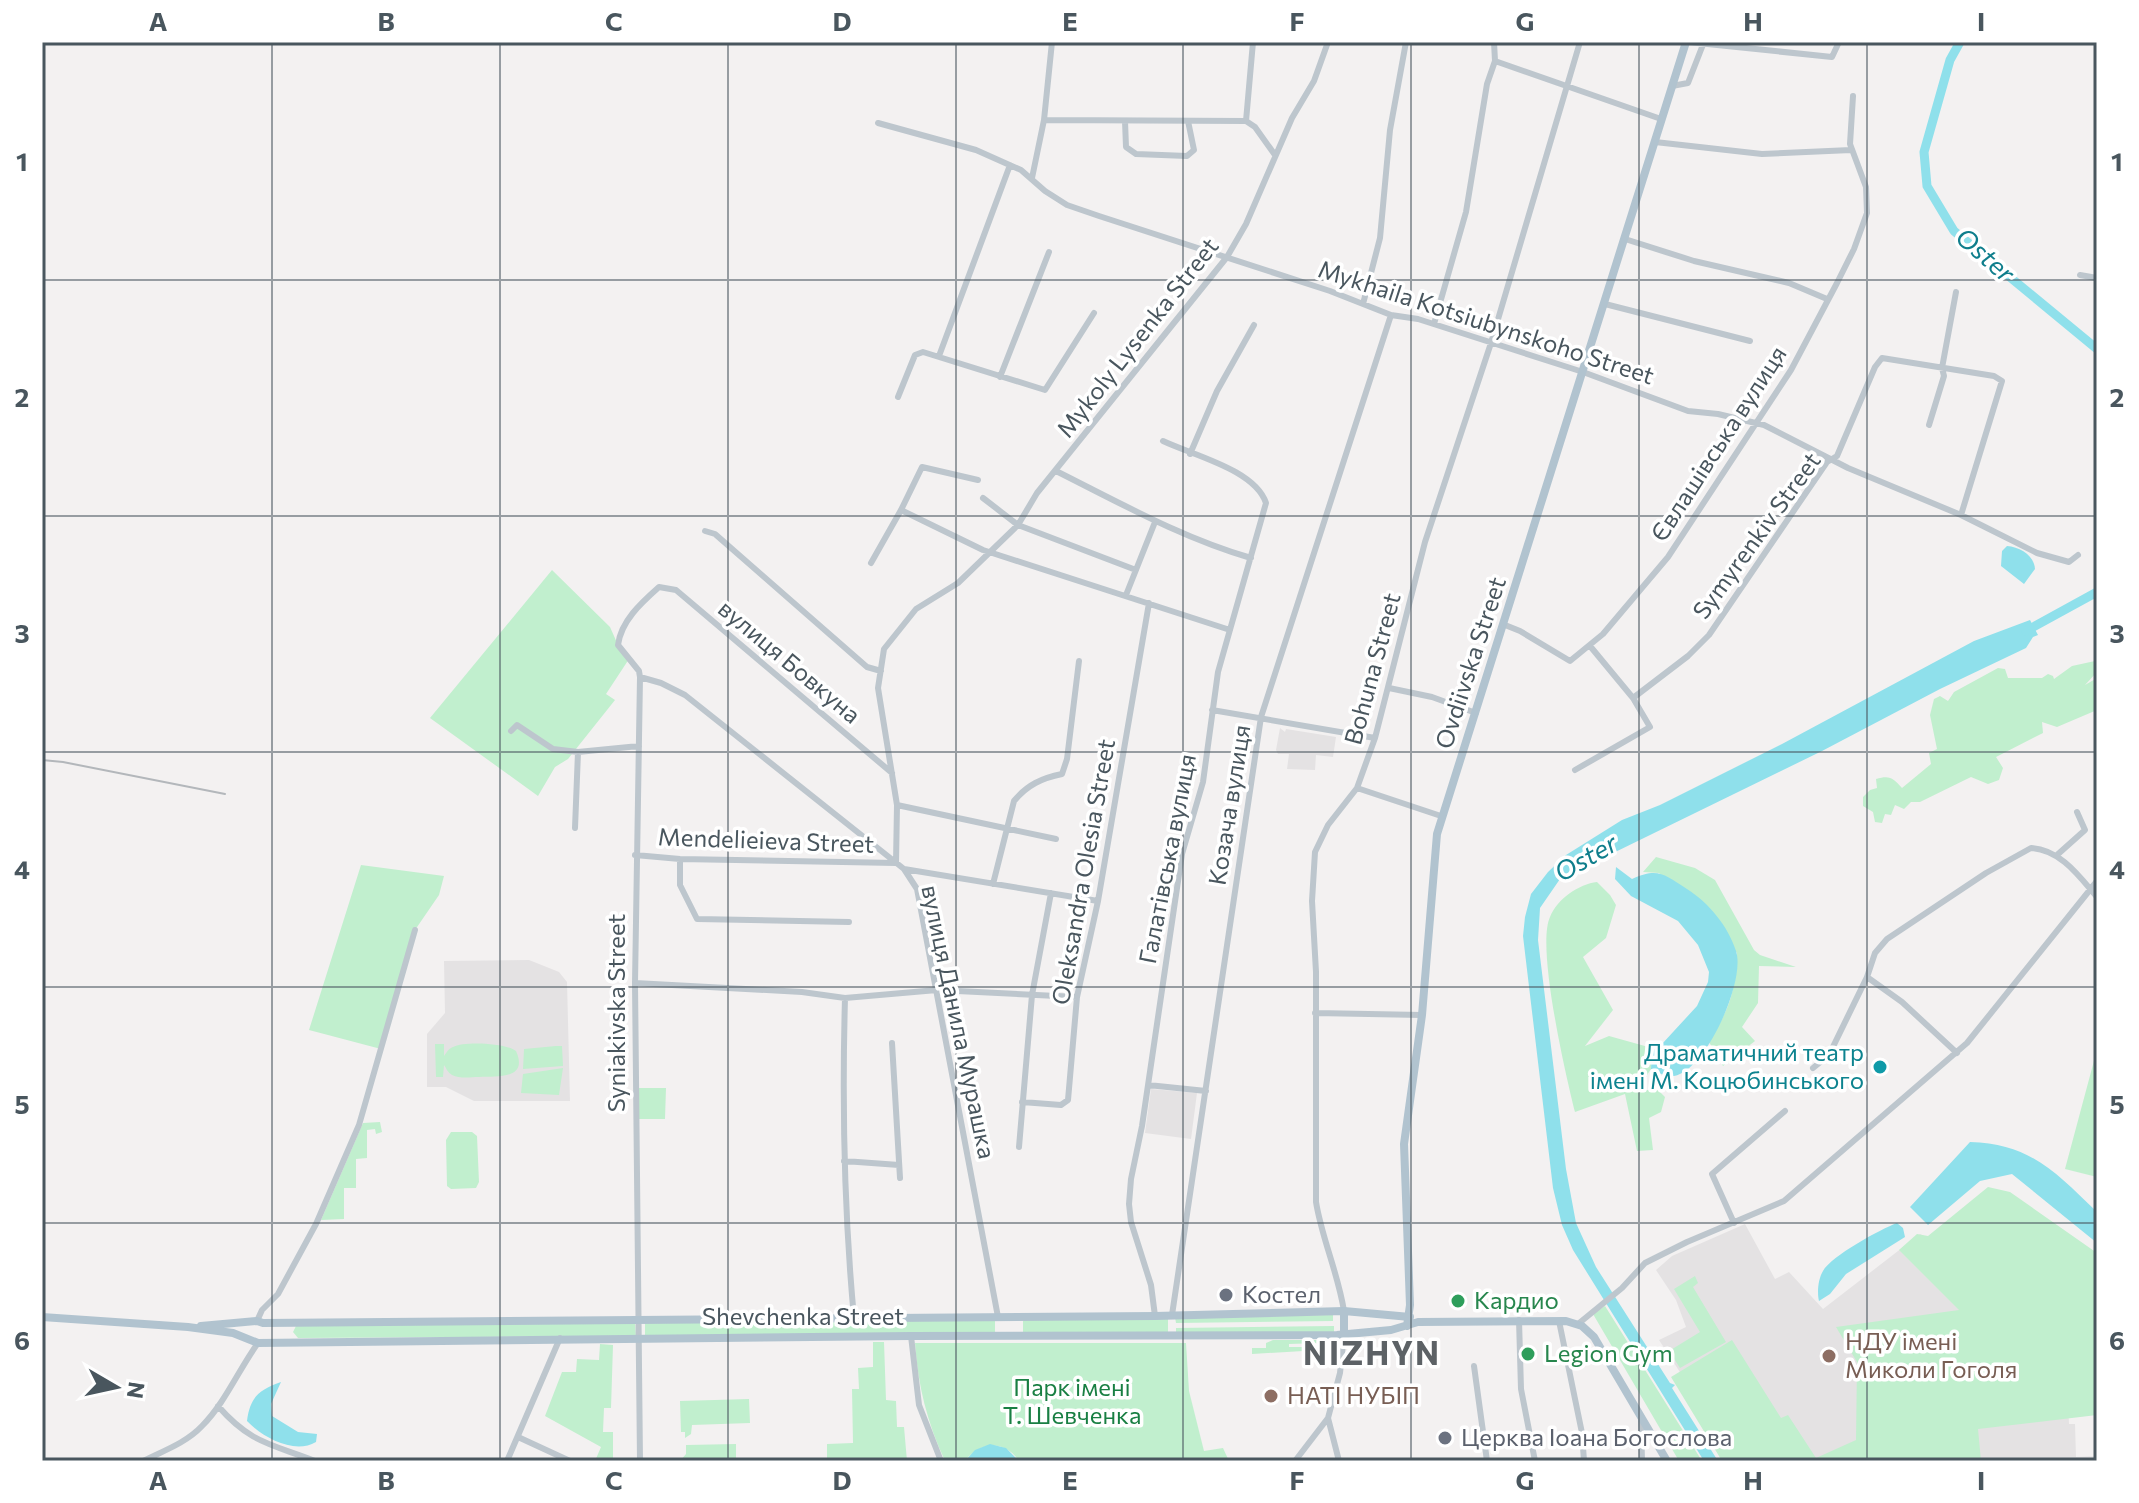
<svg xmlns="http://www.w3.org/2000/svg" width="2139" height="1503" viewBox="0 0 2139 1503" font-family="Commissioner,sans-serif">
	<rect width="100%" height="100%" fill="#f3f1f1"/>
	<path fill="#e4e2e3" d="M1280,728l5,4 1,-3 50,8 -3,20 -17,-2 -1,15 -28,-1 2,-15h-11l-2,-4z
		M529,960l30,12 8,10 3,119h-96l-28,-14h-19v-53l18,-21 -1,-52z
		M1151,1089l46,4 -6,46 -46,-6z
		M1745,1224l30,55 14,-7 34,37 97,-75 66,33 82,136 1,21h6l1,33 21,-1v5h-359l-79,-121 27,-13 -10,-27 -20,-30 16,-14z"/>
	<path fill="#c1efce" d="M552,570l58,57 8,18 11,14 -23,35 9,6 -47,59 -13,8 -17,29 -108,-78z
		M2095,661l2,11 -12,13 12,-7v32l-40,17 -15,-5 1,11 -47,24 7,11 -4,12 -11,4 -17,-7 -51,25h-9l-7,7 -9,-4 -4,10 -6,-1 -3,9 -7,-1 -2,-10 -10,-6v-9l7,-7 7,-2 -1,-9c14,-4 17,-1 26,9l29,-24 -2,-11 8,-4 -7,-34 4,-16 6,-3 8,5 6,-9 44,-24 7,1 3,9h34l6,-4 5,2 1,3 18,-13z
		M1656,857l39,11 20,12 39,70 6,5 36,12 -37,-1 -1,37 -16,24 13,14 -32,25 -14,-24c21,-35 26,-48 28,-89l-78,-80 -16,-1z
		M361,865l83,11 -5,19 -24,35 -34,119 -72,-19z
		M1597,882l13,13 6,10 -10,33 -23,19 30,53 -28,36 24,-10 43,12 -1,21 -10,15 5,6h12l7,7 -4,15 -12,6 4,32 -16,1 -12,-57 -50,18c-9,-36 -39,-165 -25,-195 7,-18 29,-33 47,-35z
		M435,1044h9v12c3,-4 4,-7 9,-9 11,-6 53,-4 63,4 13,29 -20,25 -37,26 -8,0 -19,2 -27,-2 -5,-3 -5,-6 -8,-10l-1,12h-7z
		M556,1046h6l1,20 -40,3 1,-20z
		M2095,1057l2,1v119l-32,-8z
		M563,1068l-4,27 -38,-2 2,-19z
		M638,1088h28l-1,31h-27z
		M363,1123l17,-1 2,10 -6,2 -1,-5 -8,1v28l-11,1v29h-12v31l-23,1z
		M451,1132h21l5,4 2,46 -3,6 -25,1 -4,-3 -1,-46z
		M1988,1187l22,5 87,61v162l-119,14 3,32h-259l-51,-84 61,-37 49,78 7,-3 28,43 40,-18 1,-78 -21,-35 123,-17 -60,-60 18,-16 11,2z
		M1695,1276l3,7 -5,4 33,55 -46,26 -11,-17 31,-19 -26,-43z
		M1605,1306l97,155h-23l-86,-147z
		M1333,1315v6l-157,2 -1,-6z
		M1168,1318v15l-145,1v-15z
		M995,1319v14l-350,3v-13z
		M635,1323l1,13 -338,2 -5,-6 3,-6z
		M1334,1326v6l-158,1v-5z
		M1273,1340h47v3l-31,1v3h31v3l-68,4v-6h14v-5z
		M873,1342h11l2,58 10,1 1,26h7l3,34h-80v-17l26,-1 -1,-54h7l-1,-21 15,-1z
		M915,1343h271l3,48 15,60 19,-3 6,13h-210c-14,-21 -39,-20 -54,0h-20c-18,-39 -27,-75 -30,-118z
		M600,1344l13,1 -2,63h-7l-1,24h10v29h-18l6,-14 -56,-31 17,-44h14l1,-13 22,1z
		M749,1399l1,24 -58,2 -1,9 -6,4v-6h-4l-1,-31z
		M736,1444v17h-56l6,-7v-9z"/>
	<path fill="#8fe0eb" d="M2007,546c13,1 27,9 28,23l-11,15 -23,-18 1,-15z
		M2030,620l8,15 -5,2 -7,11 -86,41 -118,62 -262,128 -20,29 -2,32 28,229 10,54 20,44 74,116 5,2 -3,3 46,73h-14l-131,-211 -11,-25 -9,-37 -30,-252 2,-19 6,-23 17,-22 18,-17 56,-35 38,-15 122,-61 192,-103z
		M1616,867l16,12c26,-12 32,-5 55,10 22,14 41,37 49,62 10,29 -30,120 -62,125 -9,1 -15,-3 -23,-7l1,-21 10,-4 35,-38 11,-24 1,-10 -11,-27 -20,-24 -47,-25 -16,-17z
		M1970,1142c61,2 85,30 127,70v31l-85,-69 -32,7 -52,44 -18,-18z
		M1897,1223l6,5 2,9 -59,37 -16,20 -11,7c-2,-8 -1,-22 4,-30 8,-15 58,-42 74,-48z
		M281,1382l-10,22 1,12 26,16 19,2 -1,8c-22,13 -54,-5 -69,-21 3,-23 11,-31 34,-39z
		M990,1444l16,4 13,13h-54l10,-11z"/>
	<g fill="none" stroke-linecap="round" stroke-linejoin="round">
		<path stroke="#8fe0eb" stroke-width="9" d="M1960,42l-10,18 -26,92 3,34 27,45 143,118
			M2026,631l71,-39"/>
		<path stroke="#bdc6cd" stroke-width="6" d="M1494,42l1,19 166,58
			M1688,42l144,15 7,-15
			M1672,86l16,-3 16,-41
			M1044,120l202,1 9,6 20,28
			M1125,121l1,26 10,7 51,2 7,-6 -6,-29
			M1246,121l7,-79
			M878,123l98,27 45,20 24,21 22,14 32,11 231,75 61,24 27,4 165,53 105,39 30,3 46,11 84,43 113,47 76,38 32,9 9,-7
			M1655,142l107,12 89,-4
			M1032,178l12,-58 8,-78
			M1625,239l69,22 95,22 38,16
			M2080,275l17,3
			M1363,304l17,-66 10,-108 16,-88
			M1605,304l145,37
			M1434,324l32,-112 21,-128 8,-23
			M939,356l71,-191
			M1000,377l49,-125
			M898,397l17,-42 8,-3 122,38 49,-77
			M1929,425l15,-49 -2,-8 14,-76
			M1190,454l27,-63 37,-66
			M1056,471c64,32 126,67 195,87
			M983,498l35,27 118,45
			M901,510l82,40 247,80
			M705,531l10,3 152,133 14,4
			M871,563l30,-53 21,-43 56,13
			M1126,595l29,-73
			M1505,625l15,6 50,30 33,-27 65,-77 123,-187 46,-87 17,-34 13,-36 -1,-26 -16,-43 3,-48
			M640,677l21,6 24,12 219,174 13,20 81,428
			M1389,688l43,9 44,16
			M1633,698l55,-42 21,-21 118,-173 10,-6 38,-89 7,-9 112,18 8,5 -41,134
			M1212,710l163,28
			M511,731l6,-6 36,24 25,3
			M1575,770l75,-43 -17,-29 -43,-52
			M1357,788l84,28
			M897,805l159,34
			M575,828l3,-76 61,-6
			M635,855l45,4 216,4 1,-58 -19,-117 6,-39 32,-40 42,-26 60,-58 19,-32 190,-236 19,-33 46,-106 22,-37 14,-39
			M2057,855l28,-25 -8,-18
			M680,859v26l17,34 152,3
			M904,869l194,32
			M993,884l21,-83c13,-16 28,-23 48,-27l5,-15 12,-98
			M635,983l167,9 43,6 92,-8 140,7
			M845,998c-3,107 -1,213 9,320
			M1315,1013l107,2
			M892,1043l8,135
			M1957,1053l-55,-51 -35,-25 8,-24 12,-14 99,-66 45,-25c30,2 48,28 66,49
			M1813,1068l16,-13 38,-78
			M1148,1085l58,6
			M1022,1102l39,3 7,-5 9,-103 21,-96 51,-298
			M1019,1147l13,-152 19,-102
			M844,1161l55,4
			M1734,1223l-22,-49 73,-63
			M1344,1311c-6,-38 -22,-72 -28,-109v-230l-4,-71 3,-49 13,-27 29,-37 18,-50 50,-196 66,-199 89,-301
			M1172,1315l89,-598 130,-402
			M1155,1316l-4,-31 -20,-63 -2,-18 2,-25 11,-53 40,-272 21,-72 15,-110 48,-169c-11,-33 -71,-47 -103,-62
			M1519,1320l2,69 14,72
			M257,1321l5,-11 16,-16 38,-70 43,-99 56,-195
			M1559,1321l23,112 2,28
			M1578,1324l44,-36 23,-25 42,-21 97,-41 183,-158 130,-162
			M911,1336l8,69 22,56
			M1474,1366l13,95
			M218,1406c33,38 54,38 97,55
			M1641,1421l1,40
			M518,1437l52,24
			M143,1461c20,-10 43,-18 59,-35 23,-23 37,-57 56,-83
			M507,1461l53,-123
			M640,1461l-5,-478 5,-306 -1,-6 -21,-26c3,-24 23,-42 41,-58l17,3 216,183
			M1295,1461l33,-43
			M1339,1461l-11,-43 12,-45 4,-39"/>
		<path stroke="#b1c3cf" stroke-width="8" d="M1344,1311v23
			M42,1317l146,10 45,6 25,10 653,-7 426,-1 54,-5 27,-8 148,-1 16,5 12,11 73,124
			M201,1326l56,-5 6,2 892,-7 189,-5 66,6
			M1407,1326l3,-21 -6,-161 18,-129 15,-181 249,-792"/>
		<path stroke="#b3b7bb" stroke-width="2" d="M42,760l21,2 162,32"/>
	</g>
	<path fill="none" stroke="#49565e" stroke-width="2" stroke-opacity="0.55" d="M272,42v1419M500,42v1419M728,42v1419M956,42v1419M1183,42v1419M1411,42v1419M1639,42v1419M1867,42v1419M42,280h2055M42,516h2055M42,752h2055M42,987h2055M42,1223h2055"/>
	<circle fill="#0f9aa8" stroke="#fff" stroke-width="3" cx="1880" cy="1067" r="8"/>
	<g fill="#6b7280" stroke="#fff" stroke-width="3">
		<circle cx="1226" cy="1295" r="8"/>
		<circle cx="1445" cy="1438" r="8"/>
	</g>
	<g fill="#2e9e5b" stroke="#fff" stroke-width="3">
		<circle cx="1458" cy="1301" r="8"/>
		<circle cx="1528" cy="1354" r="8"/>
	</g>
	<g fill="#8d6e63" stroke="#fff" stroke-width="3">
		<circle cx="1829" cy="1356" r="8"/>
		<circle cx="1271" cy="1396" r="8"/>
	</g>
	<g text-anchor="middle" stroke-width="7" stroke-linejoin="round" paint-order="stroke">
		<g font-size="24" fill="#49565e" stroke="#fff">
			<text transform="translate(1486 323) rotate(18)" y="8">Mykhaila Kotsiubynskoho Street</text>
			<text transform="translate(1138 338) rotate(-52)" y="8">Mykoly Lysenka Street</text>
			<text transform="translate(1719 444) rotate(-57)" y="8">Євлашівська вулиця</text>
			<text transform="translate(1757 536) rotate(-54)" y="8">Symyrenkiv Street</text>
			<text transform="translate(789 662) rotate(40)" y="8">вулиця Бовкуна</text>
			<text transform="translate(1471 663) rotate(-72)" y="8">Ovdiivska Street</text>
			<text transform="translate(1373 669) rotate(-75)" y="8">Bohuna Street</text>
			<text transform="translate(1230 805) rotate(-81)" y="8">Козача вулиця</text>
			<text transform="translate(766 841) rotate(2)" y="8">Mendelieieva Street</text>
			<text transform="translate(1168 859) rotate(-79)" y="8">Галатівська вулиця</text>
			<text transform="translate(1084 872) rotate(-80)" y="8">Oleksandra Olesia Street</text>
			<text transform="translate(617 1013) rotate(-90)" y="8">Syniakivska Street</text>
			<text transform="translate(958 1022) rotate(78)" y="8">вулиця Данила Мурашка</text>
			<text x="803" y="1325">Shevchenka Street</text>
		</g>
		<g font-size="24" fill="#0d838f" stroke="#fff" text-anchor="end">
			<text x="1864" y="1061">Драматичний театр<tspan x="1864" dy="28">імені М. Коцюбинського</tspan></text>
		</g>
		<g font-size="24" fill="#5b616d" stroke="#fff" text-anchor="start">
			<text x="1242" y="1303">Костел</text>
			<text x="1461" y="1446">Церква Іоана Богослова</text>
		</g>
		<g font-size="24" fill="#27864d" stroke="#fff" text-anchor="start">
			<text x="1474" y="1309">Кардио</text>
			<text x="1544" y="1362">Legion Gym</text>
		</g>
		<g font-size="24" fill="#785e54" stroke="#fff" text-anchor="start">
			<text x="1845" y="1350">НДУ імені<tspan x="1845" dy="28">Миколи Гоголя</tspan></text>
			<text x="1287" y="1404">НАТІ НУБІП</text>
		</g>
		<g font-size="24" fill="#197f43" stroke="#fff">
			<text x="1072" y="1396">Парк імені<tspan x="1072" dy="28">Т. Шевченка</tspan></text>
		</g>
		<g font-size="26" font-style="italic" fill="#0f7e8c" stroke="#fff">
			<text transform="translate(1985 255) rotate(41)" y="9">Oster</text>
			<text transform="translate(1586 858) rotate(-30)" y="9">Oster</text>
		</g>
		<g font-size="32" font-weight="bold" letter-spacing="2" fill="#5d6266" stroke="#fff">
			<text x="1372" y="1365">NIZHYN</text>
		</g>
	</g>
	<rect width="2139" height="1503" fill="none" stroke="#ffffff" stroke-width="88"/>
	<g transform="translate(116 1387) rotate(99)" stroke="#ffffff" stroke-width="6" paint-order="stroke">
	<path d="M0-6L14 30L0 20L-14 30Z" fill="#49565e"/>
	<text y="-12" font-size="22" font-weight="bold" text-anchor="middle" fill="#49565e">N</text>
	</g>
	<rect x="44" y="44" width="2051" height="1415" fill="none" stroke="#49565e" stroke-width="3"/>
	<g font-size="26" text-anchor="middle" font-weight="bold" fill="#49565e">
		<text x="158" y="31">A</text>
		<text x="386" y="31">B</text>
		<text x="614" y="31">C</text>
		<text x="842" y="31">D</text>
		<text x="1070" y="31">E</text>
		<text x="1297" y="31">F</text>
		<text x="1525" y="31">G</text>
		<text x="1753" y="31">H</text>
		<text x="1981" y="31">I</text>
		<text x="22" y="171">1</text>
		<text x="2117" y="171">1</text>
		<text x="22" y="407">2</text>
		<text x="2117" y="407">2</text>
		<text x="22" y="643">3</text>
		<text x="2117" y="643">3</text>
		<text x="22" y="879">4</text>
		<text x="2117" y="879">4</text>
		<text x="22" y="1114">5</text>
		<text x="2117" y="1114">5</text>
		<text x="22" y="1350">6</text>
		<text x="2117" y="1350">6</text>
		<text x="158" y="1490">A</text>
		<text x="386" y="1490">B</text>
		<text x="614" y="1490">C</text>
		<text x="842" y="1490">D</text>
		<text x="1070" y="1490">E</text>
		<text x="1297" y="1490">F</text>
		<text x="1525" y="1490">G</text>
		<text x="1753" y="1490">H</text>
		<text x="1981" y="1490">I</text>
	</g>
</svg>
